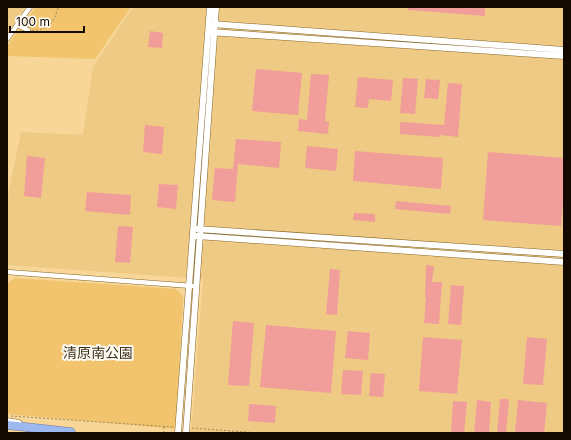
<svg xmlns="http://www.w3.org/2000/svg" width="571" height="440" viewBox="0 0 571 440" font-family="Inter,'Noto Sans JP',sans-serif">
	<rect width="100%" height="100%" fill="#f7d698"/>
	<path fill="#eeca84" d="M7,7h18l-18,26z
		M133,7h431v426h-373l12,-154 -196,-14v-54l2,-21 12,-58 62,3 10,-68z"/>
	<path fill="#f1c46d" d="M36,7h95l-36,52 -88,-3v-10z
		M15,278l161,11 7,7 -7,133 -169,-15v-130z"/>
	<path fill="#f19d99" d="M408,7h77v9l-77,-6z
		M150,31l13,2 -1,15 -14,-1z
		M256,69l46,4 -4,42 -46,-4z
		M311,74l18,1 -4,46 4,1 -1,12 -30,-3 1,-12 8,1z
		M358,77l35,3 -2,21 -22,-2 -1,9 -13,-1z
		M403,78l15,1 -3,35 -15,-1z
		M426,79l14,1 -2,19 -14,-1z
		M448,83l14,1 -4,53 -18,-2 -1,2 -39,-3v-12l44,3z
		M145,125l19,2 -2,27 -19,-2z
		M236,139l45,3 -2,26 -41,-4 -3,38 -23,-2 3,-32 18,1z
		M307,146l31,3 -2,22 -31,-3z
		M355,151l88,7 -2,31 -88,-8z
		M488,152l76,6v34l-3,34 -78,-6z
		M27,156l18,2 -4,40 -17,-2z
		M159,184l19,1 -2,24 -19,-2z
		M87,192l44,3 -1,20 -45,-4z
		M396,201l55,5 -1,8 -55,-5z
		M354,213l21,1v8l-22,-2z
		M118,226l15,1 -3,36 -15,-1z
		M426,265l8,1 -2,16h10l-3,42 -15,-1 2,-25h-1z
		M330,269l10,1 -3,45 -11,-1z
		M451,285l13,1 -3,39 -13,-1z
		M233,321l21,2 -5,63 -21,-1z
		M266,325l70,6 -5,62 -71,-6z
		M348,331l22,2 -2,27 -23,-2z
		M423,337l39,3 -5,54 -38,-3z
		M527,337l20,2 -4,46 -20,-1z
		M343,370l20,1 -2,24 -20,-1z
		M371,373l14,1 -2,23 -14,-1z
		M500,399h9l-3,34h-9z
		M477,400l14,2 -2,31h-15z
		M518,400l29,3 -3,30h-29z
		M453,401l14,1 -3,31h-13z
		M249,404l27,2 -1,17 -27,-2z"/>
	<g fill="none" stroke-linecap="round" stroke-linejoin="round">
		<g stroke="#84672a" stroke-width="5.5">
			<path id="street" d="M17,25l11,5
				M7,39l23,-32
				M7,272l185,14"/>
		</g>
		<g stroke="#84672a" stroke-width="7">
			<path id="secondary" d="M212,24l352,26
				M210,32l354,24
				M197,229l367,25
				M197,236l367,26
				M7,421l12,2
				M178,433l32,-426
				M186,433l30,-426"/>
		</g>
		<g stroke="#6d7b9b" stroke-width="9">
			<path id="highway" d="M7,425l64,7"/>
		</g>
		<path stroke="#9f875d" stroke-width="1" stroke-dasharray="2 2" stroke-linecap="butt" d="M32,30c16,1 23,-8 26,-23
			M11,416l162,11
			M192,428l67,5
			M164,433v-7"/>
		<use href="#street" stroke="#fff" stroke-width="4.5"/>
		<use href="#secondary" stroke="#fff" stroke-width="6"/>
		<use href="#highway" stroke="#9db9ef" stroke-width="8"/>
	</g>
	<g text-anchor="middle" stroke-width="4" stroke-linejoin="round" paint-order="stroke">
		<g font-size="14" fill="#3d311a" stroke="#fefbf5">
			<text x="98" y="358">清原南公園</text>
		</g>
	</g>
	<rect width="571" height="440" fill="none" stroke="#140900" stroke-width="16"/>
	<path d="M10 26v6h74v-6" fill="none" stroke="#140900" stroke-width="2"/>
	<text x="16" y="26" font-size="12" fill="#140900" stroke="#fefbf5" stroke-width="3" paint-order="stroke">100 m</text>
</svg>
